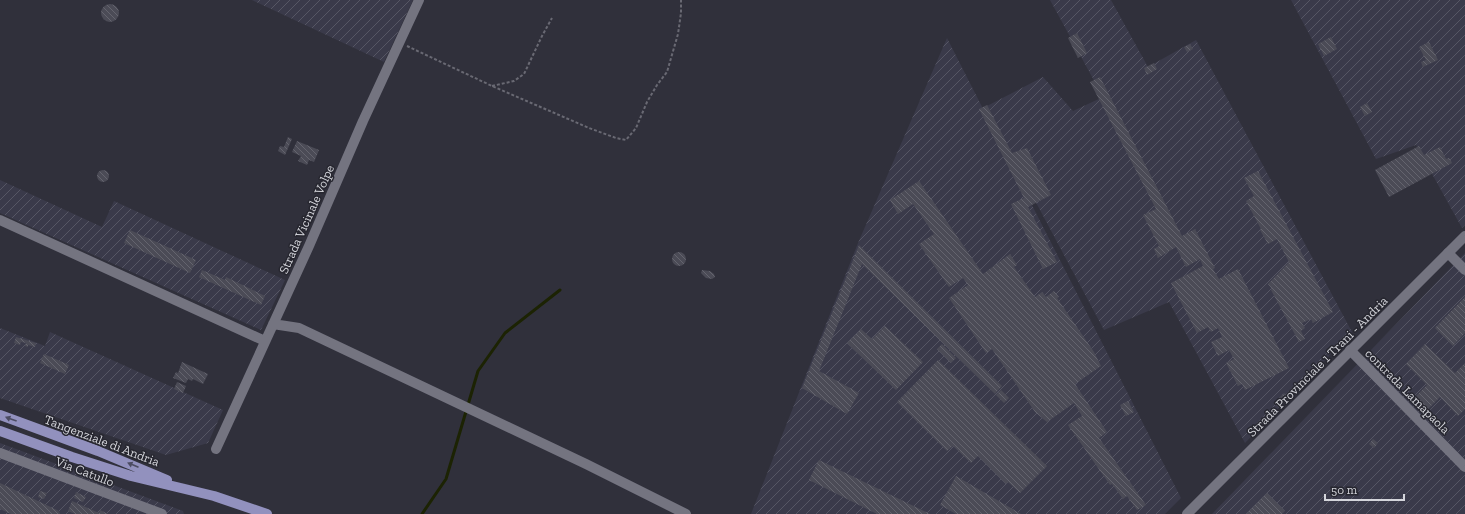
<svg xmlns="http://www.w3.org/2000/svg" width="1465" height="514" viewBox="0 0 1465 514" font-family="'Zilla Slab',serif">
	<defs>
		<pattern id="industrial-furrows" width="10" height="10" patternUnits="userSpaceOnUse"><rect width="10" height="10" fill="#3a3a4a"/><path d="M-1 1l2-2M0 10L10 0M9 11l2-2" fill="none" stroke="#565664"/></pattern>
		<pattern id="building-back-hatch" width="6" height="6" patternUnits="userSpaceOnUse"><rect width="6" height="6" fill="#4b4b56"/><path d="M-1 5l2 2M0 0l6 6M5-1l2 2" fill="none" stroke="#64646e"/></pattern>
	</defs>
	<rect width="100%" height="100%" fill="#30303b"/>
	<path fill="url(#industrial-furrows)" d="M252,0h161l-29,62z
		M1050,0h61l37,67 48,-27 156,292 -107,111 -76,-141 -65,28 -119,-223 58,-30 30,34 30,-14z
		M1291,0h174v225l-3,3 -46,-83 -40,14z
		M947,38l234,460 -16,16h-414l107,-271z
		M0,180l102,47 12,-26 171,79 -24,50 -261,-117z
		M1465,253v261h-253z
		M0,328l45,18 5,-14 173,78 -15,33 -42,12 -166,-57z
		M0,443l183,68 1,3h-184z"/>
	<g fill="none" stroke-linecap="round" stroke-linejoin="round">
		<path stroke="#1c2303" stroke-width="3" d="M422,514l24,-35 32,-108 27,-38 55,-43"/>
	</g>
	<path fill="url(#building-back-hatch)" d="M101 13a9 9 0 1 1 18 0a9 9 0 1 1-18 0Z
		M1077,33l10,20 -9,5 -10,-20z
		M1331,37l6,12 -13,7 -6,-12z
		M1429,42l9,18 -15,7 -2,-5 5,-2 -7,-13z
		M1190,44l3,5 -6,3 -3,-5z
		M1154,63l3,6 -10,6 -3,-7z
		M1100,77l82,159 13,-7 20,39 -2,1 6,10 19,-10 51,99 -44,22 -3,-6 -4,2 -12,-23 8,-4 -5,-9 -11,6 -7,-14 11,-5 -4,-9 -7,4 -3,-5 -11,6 -26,-50 32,-17 -3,-7 -14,8 -10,-20 -18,11 -4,-9 5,-3 -16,-31 13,-6 -66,-127z
		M1367,103l5,9 -7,4 -5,-9z
		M987,105l25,48 15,-5 24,47 -23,12 29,55 -14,7 -32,-65 13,-6 -45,-89z
		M288,137l4,2 -7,16 -7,-4 2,-5 4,1z
		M297,141l22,9 -5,12 -5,-2 -2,5 -9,-4 3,-5 -9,-4z
		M1419,146l5,9 16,-8 6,12 3,-1 3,5 -63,34 -14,-27z
		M97 176a6 6 0 1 1 12 0a6 6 0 1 1-12 0Z
		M1258,171l75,141 -20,11 -2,-4 -9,4 3,5 -4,3 4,8 -6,3 -28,-52 1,-1 -4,-5 21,-22 -12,-23 -9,5 -8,-14 1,-1 -15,-28 8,-5 -10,-18z
		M919,181l64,93 27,-20 7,11 -3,2 21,30 7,-5 4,5 8,-6 5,6 -2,1 37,54 7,14 -26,18 32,48 -8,6 47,67 -9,5 -10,-14 -4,3 -11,-15 -2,1 -42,-60 14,-9 -8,-13 -27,19 -12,-10 -43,-63 -6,4 -37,-55 19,-13 -5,-7 -14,9 -30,-43 15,-10 -21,-30 -15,10 -8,-14z
		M130,230l66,30 -6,13 -66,-30z
		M859,245l143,141 -7,8 -133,-130 -43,107 40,22 -12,21 -45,-26z
		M672 259a7 7 0 1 1 14 0a7 7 0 1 1-14 0Z
		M202,270l23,10 1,-3 39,19 -4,9 -62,-28z
		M702,270l8,1 4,3 1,3 -3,2 -6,-1 -5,-5z
		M1465,297v36l-12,13 -18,-18z
		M885,326l38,36 -27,28 -49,-47 14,-14 11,10z
		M16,337l20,6 -1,4 -7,-2v2l-3,-1 1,-3 -5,-1 -1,3 -6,-2z
		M942,344l14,14 -5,5 -14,-14z
		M1425,344l30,29 10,-10v46l-7,7 -18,-19 -13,13 -13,-12 13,-13 -21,-21z
		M44,354l25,11 -4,9 -25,-11z
		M938,360l109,106 -27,27 -12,-11 -2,2 -28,-28 -7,7 -18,-17 -6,5 -50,-49z
		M182,362l26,12 -5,10 -10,-5 -1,2 -4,-2 -2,4 -13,-5 3,-6 2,1z
		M177,382l9,4 -3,7 -9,-4z
		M1001,390l8,8 -5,5 -8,-8z
		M1284,393l5,5 -10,10 -5,-5z
		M1128,401l6,11 -8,4 -6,-11z
		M1373,439l5,4 -4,5 -5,-4z
		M819,460l111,54h-53l-68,-34z
		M956,476l65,38h-65l-16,-9z
		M0,483l59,28 1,3h-49l-11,-5z
		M40,491l7,2 -3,6 -6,-2z
		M76,492l10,5 -3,5 -9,-4z
		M1267,493l18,18 -3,3h-36z
		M72,501l27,12 1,-3 8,4h-33l-7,-3z"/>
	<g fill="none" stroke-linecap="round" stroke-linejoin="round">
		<path stroke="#696973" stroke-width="2" stroke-dasharray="3 2" stroke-linecap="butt" d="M407,46l85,40 97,42 27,10 10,2 10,-12 11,-26 10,-17 10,-13 11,-38 3,-21v-13
			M492,86l22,-5 10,-7 18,-38 10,-18"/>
		<path stroke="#747480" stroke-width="10" d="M0,220l265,121
			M1448,253l17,17
			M273,324l26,4 287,136 100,50
			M1350,350l115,117
			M216,449l93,-203 54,-125 56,-121
			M0,453l162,61"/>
		<path stroke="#747480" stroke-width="10" d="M1187,514l278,-278"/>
		<path stroke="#9291be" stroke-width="10" d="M0,415l98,36 69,29
			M0,431l72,26 59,19 83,20 53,18"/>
	</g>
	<defs><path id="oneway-solid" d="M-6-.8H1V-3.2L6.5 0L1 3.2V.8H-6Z"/></defs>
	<g fill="#4c4c62">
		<use href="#oneway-solid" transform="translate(11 419) rotate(-160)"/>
		<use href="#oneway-solid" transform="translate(133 465) rotate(-157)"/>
	</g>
	<g text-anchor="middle" stroke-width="3" stroke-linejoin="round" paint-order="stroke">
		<g font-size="13" fill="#d4d5db" stroke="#272730">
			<text transform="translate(306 219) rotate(-66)" y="5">Strada Vicinale Volpe</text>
			<text transform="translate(1317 366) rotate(-45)" y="5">Strada Provinciale 1 Trani - Andria</text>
			<text transform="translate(1408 391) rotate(45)" y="5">contrada Lamapaola</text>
			<text transform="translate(102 440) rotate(21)" y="5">Tangenziale di Andria</text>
			<text transform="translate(85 471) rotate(21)" y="5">Via Catullo</text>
		</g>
	</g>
	<path d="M1325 494v6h79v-6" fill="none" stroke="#d4d5db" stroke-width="2"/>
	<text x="1331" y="494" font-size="12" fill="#d4d5db" stroke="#272730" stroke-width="3" paint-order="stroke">50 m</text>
</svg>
